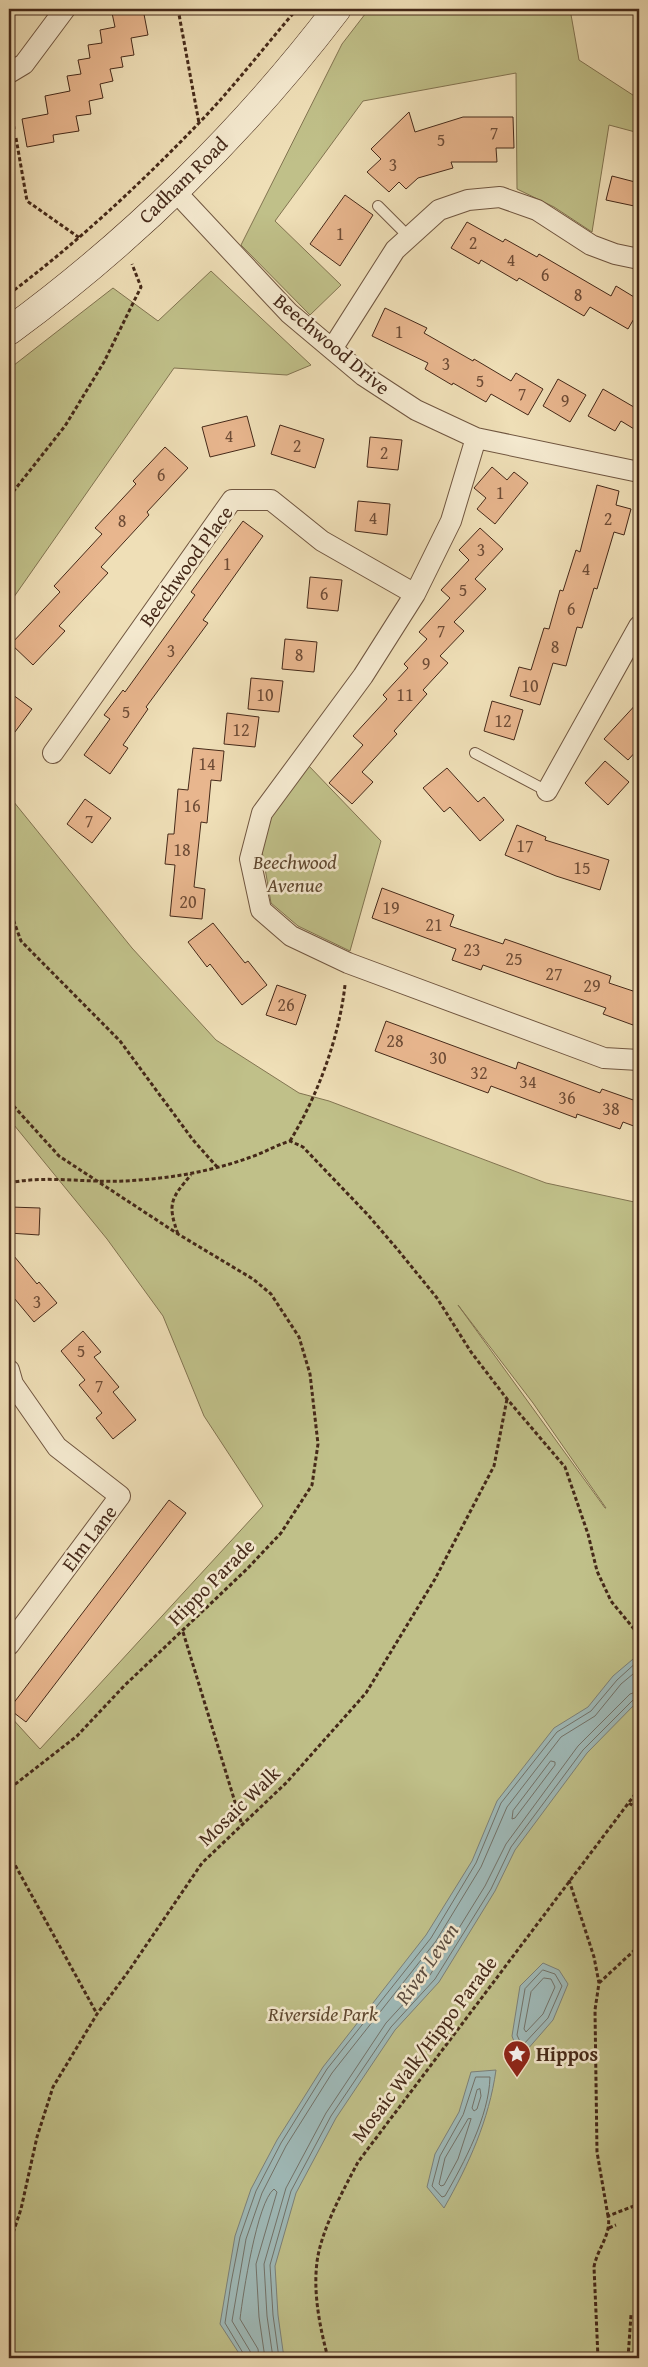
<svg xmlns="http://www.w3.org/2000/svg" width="648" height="2367" viewBox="0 0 648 2367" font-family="'Gentium Book Plus',serif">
	<rect width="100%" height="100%" fill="#efdfb7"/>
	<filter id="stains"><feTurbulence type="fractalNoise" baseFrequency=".004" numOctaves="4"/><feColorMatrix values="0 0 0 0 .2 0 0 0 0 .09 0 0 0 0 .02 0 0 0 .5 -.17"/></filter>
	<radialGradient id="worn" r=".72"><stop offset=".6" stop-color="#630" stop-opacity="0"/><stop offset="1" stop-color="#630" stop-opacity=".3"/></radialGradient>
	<path fill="#c0c089" stroke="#827451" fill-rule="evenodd" d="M369,9h201l9,51 60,39v34l-30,-8 -17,107 -38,-25 -37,-18 -1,-116 -153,28 -88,120 66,64 -31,30 -69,-70 101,-201z
		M211,271l100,94 -24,10 -113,-7 -165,236v-235l104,-81 45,33z
		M308,765l73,76 -31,110 -52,-25 -27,-23 -9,-52 9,-36z
		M9,796l123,152 84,92 83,53 30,8 217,82 93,20v1155h-630v-643l31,34 223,-243 -59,-90 -41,-100 -56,-77 -93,-114 -5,1zM458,1305l75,98 73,105h-1z"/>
	<path fill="#9fbab9" stroke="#7b8079" d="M639,1654v46l-52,53 -72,97 -20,41 -56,91 -44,48 -59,88 -40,75 -21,73 3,49 6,43h-42l-22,-34 15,-88 16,-47 26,-49 46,-73 103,-132 46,-74 25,-60 57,-73 34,-21 25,-31z
		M543,1963l16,7 9,14 -15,36 -33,38 -8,-22 8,-50z
		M496,2070c-7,50 -27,94 -52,138l-17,-21 8,-33 24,-42 12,-40z"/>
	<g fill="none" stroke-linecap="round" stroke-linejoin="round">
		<path stroke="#727269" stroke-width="1" d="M551,1761l4,1v3l-40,53 -3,1 1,-8z
			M543,1970l12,4 7,12 -14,32 -26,28 -5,-11 8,-46z
			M544,1978l7,1 4,8 -12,27 -17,18 -2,-3 7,-37z
			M476,2077h14c-1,39 -26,86 -45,119l-3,1 -10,-11 8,-30 23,-41z
			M480,2089l1,7 -4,13 -3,2 -2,-3 5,-18z
			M471,2119l-13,40 -14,26 -3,1 -2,-2 6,-26 23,-39z
			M246,2358l-21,-35 6,-40 9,-46 16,-46 25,-48 46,-74 104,-131 45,-75 25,-60 56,-71 34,-21 26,-31 22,-20
			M252,2358l-2,-7 -18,-30 14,-82 16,-46 24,-47 46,-73 104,-132 45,-74 26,-60 54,-70 34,-21 26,-32 18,-15
			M259,2358l-1,-9 -18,-30c3,-25 17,-117 34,-130l3,3 -21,72 3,53 6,41
			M273,2358l-6,-42 -3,-52 22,-76 40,-75 60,-90 44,-48 55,-89 21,-42 72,-98 52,-52 9,-3
			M279,2358l-6,-43 -3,-50 21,-74 40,-75 60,-89 44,-48 56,-90 20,-42 72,-97 51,-51 5,-2"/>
	</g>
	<path fill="#e8b68e" stroke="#452919" d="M123,9h20l5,26 -17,3 3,17 -13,2 2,10 -13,2 3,12 -13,3 3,14 -14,3 2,13 -15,2 3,15 -26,4 1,7 -27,5 -5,-28 26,-5 -3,-18 25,-5 -3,-15 14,-2 -3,-14 12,-2 -2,-13 14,-2 -2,-13 15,-3 -3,-14 12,-2z
		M409,112l6,20 48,-15h50l1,31h-18l1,14h-46l2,6 -35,10 -12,11 -7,-7 -10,10 -22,-20 14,-13 -10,-10z
		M612,176l27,7v24l-33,-7z
		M345,195l28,20 -33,51 -30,-22z
		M467,222l36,20 2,-3 32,18 2,-3 72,42 5,-10 23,14v10l-11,19 -38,-22 -6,9 -65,-38 -2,3 -36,-21 -2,4 -28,-16z
		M385,308l42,20 -3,5 49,28 1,-2 37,22 5,-8 27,16 -15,26 -37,-21 -5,8 -33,-19 -1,2 -27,-16 3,-6 -56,-27z
		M558,379l28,16 -16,27 -27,-16z
		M603,389l36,21v22l-18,-11 -6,10 -27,-15z
		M247,416l8,30 -45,11 -8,-30z
		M280,425l44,14 -9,29 -44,-14z
		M370,437l32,3 -4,30 -31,-3z
		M165,447l23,21 -41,44 2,3 -48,52 7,6 -49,53 6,5 -32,34 -22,-21 49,-52 -6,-6 48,-52 -7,-6 41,-44 -3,-3z
		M492,467l15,13 7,-8 14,11 -33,41 -18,-15 9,-11 -12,-10z
		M597,485l22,6 -3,14 15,4 -7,26 -10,-3 -17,57 -3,-1 -12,40 -5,-1 -11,39 -13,-3 -13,42 -30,-9 9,-29 12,3 13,-42 5,1 11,-39 3,1 13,-41 4,2z
		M358,501l32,3 -3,31 -32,-4z
		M243,521l20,15 -60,84 5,3 -62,84 2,2 -25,36 5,3 -18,26 -26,-19 26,-36 -6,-4 19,-25 2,2 70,-97 -4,-3z
		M480,528l23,21 -28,30 11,10 -32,33 10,9 -24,25 8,7 -25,27 4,4 -33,37 3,3 -35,38 11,10 -21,22 -23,-21 34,-38 -10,-9 34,-37 -4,-4 25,-27 -4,-4 23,-25 -8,-7 31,-34 -9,-8 28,-30 -10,-10z
		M310,577l32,3 -4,31 -31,-3z
		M285,639l32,3 -3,30 -32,-3z
		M251,678l32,3 -4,31 -31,-3z
		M9,692l23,17 -23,31z
		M492,701l31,9 -9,30 -30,-9z
		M639,701v47l-11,12 -24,-21z
		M227,713l32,4 -4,30 -31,-3z
		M193,748l31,3 -3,30 -10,-1 -4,43 -6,-1 -7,65 11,2 -3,30 -32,-3 5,-51 -10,-1 3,-30h6l4,-45 10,1z
		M605,761l24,21 -21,23 -23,-22z
		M447,768l31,34 6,-5 20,23 -24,21 -30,-34 -6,5 -21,-24z
		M85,799l26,19 -19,25 -25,-19z
		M517,825l29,12 -1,3 64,20 -9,30 -44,-14 -51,-21z
		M382,888l72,27 -4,11 53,18 2,-5 106,37 -2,7 30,10v12l-6,20 -30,-11 3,-6 -123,-43 -2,5 -29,-10 4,-11 -84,-31z
		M213,923l32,40 3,-2 19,24 -25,20 -32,-41 -3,3 -19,-25z
		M277,985l29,10 -10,30 -30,-10z
		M386,1021l130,48 2,-7 82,31 2,-4 37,13v26l-16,-6 -3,7 -43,-15 -1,4 -85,-32 -3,7 -113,-42z
		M10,1207l30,1 -1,27 -30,-2z
		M9,1250l28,34 2,-2 18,21 -23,19 -25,-30z
		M83,1331l18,21 -7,5 25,30 -6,5 23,28 -23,19 -17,-21 6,-5 -23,-28 6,-5 -24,-29z
		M169,1500l17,13 -160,209 -17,-13z"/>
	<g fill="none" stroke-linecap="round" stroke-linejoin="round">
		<g stroke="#705640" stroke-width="12">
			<path id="lane" d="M378,206l30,30
				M475,753l72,38"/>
		</g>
		<g stroke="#705640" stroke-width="22">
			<path id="street" d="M9,73l15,-9 41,-55
				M175,191l114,122 75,63 52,34 60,28 163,34
				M332,349l63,-99 44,-40 29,-10 32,-3 37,13 54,35 24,9 24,5
				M476,438l-25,83 -36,73 -52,82 -101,137 -12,46 11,51 30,26 57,27 256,95 35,2
				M53,753l179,-253h39l51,41 93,53
				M547,791l92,-165
				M9,1370l4,14 44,63 63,49 -111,149"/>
		</g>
		<g stroke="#452919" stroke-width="29">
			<path id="secondary" d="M9,331c123,-90 236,-201 328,-322"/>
		</g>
		<path stroke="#452919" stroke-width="3" stroke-dasharray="4 2.5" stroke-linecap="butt" d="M178,9l21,114
			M9,93l5,36
			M16,138l11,63 54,38
			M9,294c68,-51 130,-109 189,-170 35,-36 66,-77 99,-115
			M9,497l56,-71 39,-64 37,-75 -9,-23
			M9,908l12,33 99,100 73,99 25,28
			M9,1101l50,55 119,78 75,45 18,15 28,43 11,37 8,70 -6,41 -31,48 -34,36 -123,117 -47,50 -68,53
			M290,1141c28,-46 49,-103 55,-156
			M9,1183c37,-8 77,0 115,-2 43,-2 86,-9 127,-24 14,-5 26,-12 39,-16l13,6 65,68 30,35 39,48 34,54 36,47 58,68 23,67 9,37 14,30 28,34
			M178,1234c-11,-30 -7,-36 13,-59
			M183,1632l59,193
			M629,1803l10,7
			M9,1854l88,160
			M569,1880l25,77 5,26 -4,27 2,142 11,64
			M599,1983l40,-37
			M609,2228l7,-3
			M9,2245l12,-36 16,-72 16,-50 44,-73 33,-45 72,-106 85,-81 79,-89 69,-114 59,-113 13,-67
			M328,2358c-8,-30 -15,-64 -11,-96 4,-32 26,-71 41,-100l281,-373
			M598,2358l-4,-91c3,-18 18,-33 14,-51l31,-12
			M628,2358l3,-43"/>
		<use href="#lane" stroke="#f5ead0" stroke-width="10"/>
		<use href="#street" stroke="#f5ead0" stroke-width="20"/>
		<use href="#secondary" stroke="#f5ead0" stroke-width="28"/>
	</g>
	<defs>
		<g id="sight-pin" transform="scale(1.4375)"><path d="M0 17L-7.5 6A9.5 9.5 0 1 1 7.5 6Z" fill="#8f2418" stroke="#f5ead0"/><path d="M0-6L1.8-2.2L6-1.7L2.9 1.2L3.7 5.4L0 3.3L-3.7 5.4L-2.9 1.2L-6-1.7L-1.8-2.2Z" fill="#fff"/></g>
	</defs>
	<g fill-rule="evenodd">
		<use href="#sight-pin" x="517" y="2054"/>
	</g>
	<g text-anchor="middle" stroke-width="5" stroke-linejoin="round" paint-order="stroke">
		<g font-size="18" fill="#6e4c36">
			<text x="494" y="139">7</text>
			<text x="441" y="146">5</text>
			<text x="393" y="171">3</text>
			<text x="340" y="240">1</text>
			<text x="473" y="249">2</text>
			<text x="511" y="266">4</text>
			<text x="545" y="281">6</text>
			<text x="578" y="301">8</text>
			<text x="399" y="338">1</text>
			<text x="446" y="370">3</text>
			<text x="480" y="387">5</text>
			<text x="522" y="400">7</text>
			<text x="565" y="407">9</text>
			<text x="229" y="442">4</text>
			<text x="297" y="452">2</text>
			<text x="384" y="459">2</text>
			<text x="161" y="481">6</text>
			<text x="500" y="499">1</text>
			<text x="373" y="524">4</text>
			<text x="608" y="525">2</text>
			<text x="122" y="527">8</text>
			<text x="481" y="556">3</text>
			<text x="227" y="570">1</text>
			<text x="586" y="575">4</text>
			<text x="463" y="596">5</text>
			<text x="324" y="600">6</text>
			<text x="571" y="615">6</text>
			<text x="441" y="637">7</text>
			<text x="555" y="653">8</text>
			<text x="171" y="657">3</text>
			<text x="299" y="661">8</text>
			<text x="426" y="670">9</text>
			<text x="530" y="692">10</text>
			<text x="265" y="701">10</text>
			<text x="405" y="701">11</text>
			<text x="126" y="718">5</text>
			<text x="503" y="727">12</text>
			<text x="241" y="736">12</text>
			<text x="207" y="770">14</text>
			<text x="192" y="812">16</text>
			<text x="89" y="827">7</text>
			<text x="525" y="852">17</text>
			<text x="182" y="856">18</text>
			<text x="582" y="874">15</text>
			<text x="188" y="908">20</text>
			<text x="391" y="914">19</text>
			<text x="434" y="931">21</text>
			<text x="472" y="956">23</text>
			<text x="514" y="965">25</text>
			<text x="554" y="980">27</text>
			<text x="592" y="992">29</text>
			<text x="286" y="1011">26</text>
			<text x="395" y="1047">28</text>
			<text x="438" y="1064">30</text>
			<text x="479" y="1079">32</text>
			<text x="528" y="1088">34</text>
			<text x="567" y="1104">36</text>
			<text x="611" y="1115">38</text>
			<text x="37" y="1308">3</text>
			<text x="81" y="1357">5</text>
			<text x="99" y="1392">7</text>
		</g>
		<g font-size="20" fill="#452919" stroke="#f5ead0">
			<text transform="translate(183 180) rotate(-44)" y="7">Cadham Road</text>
			<text transform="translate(332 344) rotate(40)" y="7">Beechwood Drive</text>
			<text transform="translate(186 566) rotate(-54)" y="7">Beechwood Place</text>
			<text transform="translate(89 1538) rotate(-53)" y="7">Elm Lane</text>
			<text transform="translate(211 1582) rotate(-45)" y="7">Hippo Parade</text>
			<text transform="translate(239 1806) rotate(-44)" y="7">Mosaic Walk</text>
			<text transform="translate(424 2049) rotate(-53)" y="7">Mosaic Walk/Hippo Parade</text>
		</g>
		<g font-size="20" font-style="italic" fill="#5e472f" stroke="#f5ead0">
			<text x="295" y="869">Beechwood<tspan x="295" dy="23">Avenue</tspan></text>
			<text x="323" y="2021">Riverside Park</text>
		</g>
		<g font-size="20" font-weight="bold" fill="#452919" stroke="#f5ead0" text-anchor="start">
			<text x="536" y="2061">Hippos</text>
		</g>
		<g font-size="21" font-style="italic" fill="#5c4d41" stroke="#f5ead0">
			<text transform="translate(427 1964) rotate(-55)" y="7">River Leven</text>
		</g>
	</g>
	<rect width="648" height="2367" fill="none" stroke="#efdfb7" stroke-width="30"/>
	<rect x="10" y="10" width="628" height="2347" fill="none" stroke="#452919" stroke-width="2.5"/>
	<rect x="15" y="15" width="618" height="2337" fill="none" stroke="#452919"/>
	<rect width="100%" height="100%" filter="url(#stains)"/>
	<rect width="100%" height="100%" fill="url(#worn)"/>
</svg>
